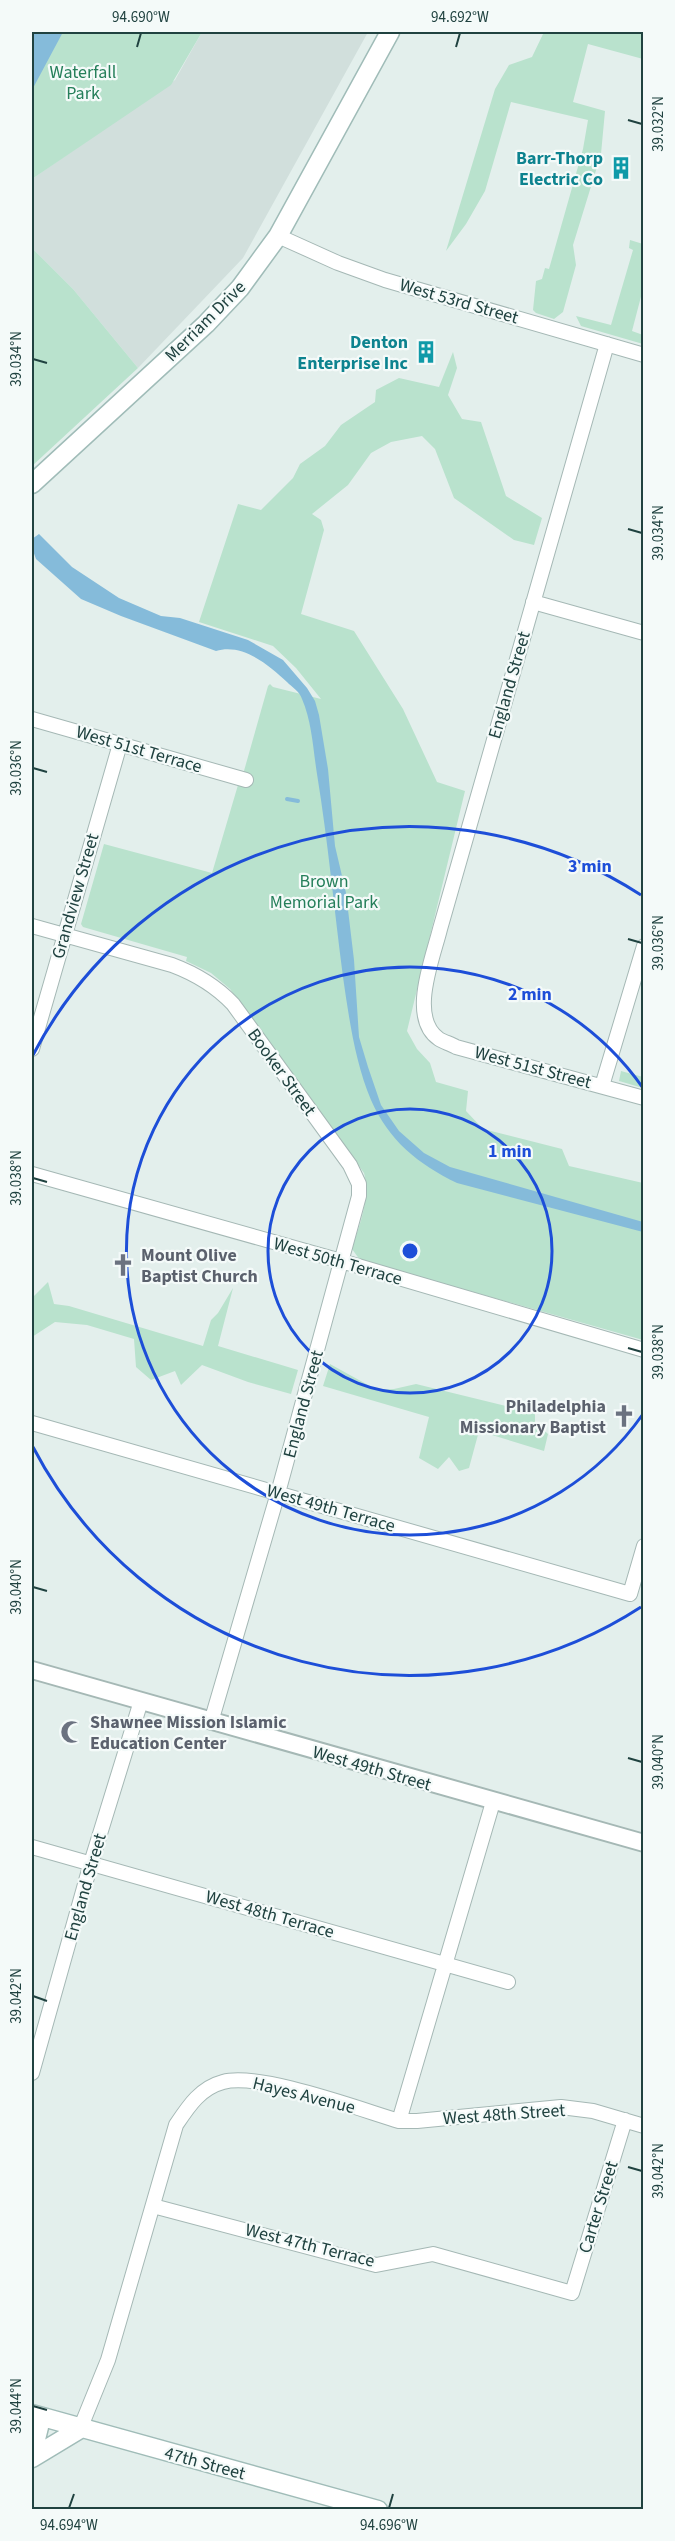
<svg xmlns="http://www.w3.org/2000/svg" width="675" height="2541" viewBox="0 0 675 2541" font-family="'Source Sans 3',sans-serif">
	<rect width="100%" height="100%" fill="#e3efec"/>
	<path fill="#d1dfdc" d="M202,32h166l-125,226 -105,110 -65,-79 -41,-41v-69l143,-99z"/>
	<path fill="#b9e2cd" d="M32,32h170l-31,53 -139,94z
		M544,32h100l-1,27 -55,-15 -15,58 32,9 -4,43 -28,91 3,20 -13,47 -9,7 -18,-6 -3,-3 3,-29 6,-2 3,-11 4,1 34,-120 5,-29 -77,-18 -26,89 -19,33 -20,27 49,-162 14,-24 23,-8z
		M630,240l13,4v45l-11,42 11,4v9l-62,-18 -5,-10 35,9 22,-75 -4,-2z
		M32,248l41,41 65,79 -106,98z
		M453,352l4,16 -9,27 14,24 19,3 25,74 36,22 -8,27 -20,-5 -60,-42 -19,-49 -13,-13 -31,6 -20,11 -23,32 -36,29 9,6 3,10 -23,84 53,17 49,78 34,73 28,9 -58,240 10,18 13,14 6,19 32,9 -2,20 17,18 79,20 7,17 74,17v157l-283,-80 -8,-11c7,-24 19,-51 12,-76l-134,-184 -19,-16 -25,-12 1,-4 -104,-30 -2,-3 23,-80 108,29 26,-88h2l28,-99 2,-2 3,3 48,12 -25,-31 -23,-22 -74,-24 39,-118 23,6 32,-32 7,-14 25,-18 16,-21 34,-23 1,-12 23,-12 40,9z
		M621,1071l22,6v11l-24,-7z
		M48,1282l6,22 15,2 134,40 8,-26 7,-7 15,-25 -15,58 80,24 -7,24 -43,-12 -46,-17 -21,20 -6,-14 -24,9 -15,-13 -2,-28 -47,-14 -32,-3 -23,15v-39z
		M330,1364l47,26 17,-1 22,-5 119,29v9l13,12 -4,17 -65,-20 -10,37 -10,3 -10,-14 -11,12 -19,-11 10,-41 -106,-31z"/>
	<path fill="#85bbda" d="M32,32h31l-31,58z
		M39,534l33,33 47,31 42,18 19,2 68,22 35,20 24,28 8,13 4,14 9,54 7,77 11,47 8,67 5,77 9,30 13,38 18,26 25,22 26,14 193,55v10l-186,-49c-39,-19 -68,-42 -86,-83 -16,-38 -22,-82 -28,-123 -9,-68 -15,-136 -26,-203 -4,-25 -5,-52 -15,-75 -2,-7 -10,-12 -15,-17 -18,-17 -44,-39 -71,-31l-95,-35 -40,-17 -45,-40 -4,-11v-9z"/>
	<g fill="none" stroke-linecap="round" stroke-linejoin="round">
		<path stroke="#85bbda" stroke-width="4" d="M287,799l11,2"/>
		<g stroke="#a5b8b5" stroke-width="16">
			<path id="minor" d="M278,236l60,27 47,17 259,75
				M607,344l-167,585c-7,29 -32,89 -1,110 5,3 12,5 17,8l188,51
				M533,602l111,31
				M32,719l214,61
				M32,926l140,39c24,9 43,20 61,39l117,161 9,19v12l-81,297 -67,229
				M32,1049l88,-305
				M602,1086l42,-140
				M32,1174l309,87 303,89
				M32,1423l598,171 14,-48
				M32,1847l476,135
				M32,2073l59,-210 50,-162
				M399,2121l94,-319
				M153,2206l223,59 57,-11 139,39 53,-173
				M80,2429l28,-69 68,-235c12,-18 24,-37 47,-43 36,-10 136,27 176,39h18l144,-14 32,4 51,15"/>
		</g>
		<g stroke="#a5b8b5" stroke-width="20">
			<path id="tertiary" d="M32,1670l612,173"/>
		</g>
		<g stroke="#a0bcb8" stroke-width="21">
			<path id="secondary" d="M32,484l174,-160 34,-36 38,-52 112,-204
				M32,2414l346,96
				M32,2455l7,-28 -7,-13
				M32,2458l48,-29"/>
		</g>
		<use href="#minor" stroke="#fff" stroke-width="14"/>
		<use href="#tertiary" stroke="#fff" stroke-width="16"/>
		<use href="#secondary" stroke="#fff" stroke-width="18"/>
	</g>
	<path fill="none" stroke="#204240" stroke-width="2" d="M137,47l4,-14M456,47l4,-14M628,120l14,4M33,359l14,4M628,529l14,4M33,768l14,4M628,939l14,4M33,1178l14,4M628,1348l14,4M33,1587l14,4M628,1758l14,4M33,1996l14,5M628,2167l14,4M33,2406l14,4M69,2508l5,-14M389,2508l4,-14"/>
	<g fill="none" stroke="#1d4ed8" stroke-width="3">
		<circle cx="410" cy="1251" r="142"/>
		<path d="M643 1414A284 284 0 1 1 643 1088"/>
		<path d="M641 1607A425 425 0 0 1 33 1447M33 1055A425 425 0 0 1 641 895"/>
	</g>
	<defs>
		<g id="building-bare" transform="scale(1.8)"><path d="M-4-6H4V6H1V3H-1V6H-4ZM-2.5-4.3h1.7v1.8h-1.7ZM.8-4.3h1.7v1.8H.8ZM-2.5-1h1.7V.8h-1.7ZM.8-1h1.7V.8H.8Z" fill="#0f9aa8" stroke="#f4faf9" stroke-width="2.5" paint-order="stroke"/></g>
		<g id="church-bare" transform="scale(1.8)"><path d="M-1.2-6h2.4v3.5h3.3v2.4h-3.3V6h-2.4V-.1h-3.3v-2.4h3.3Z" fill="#6b7280" stroke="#f4faf9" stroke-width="2.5" paint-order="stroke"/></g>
		<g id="mosque-bare" transform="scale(1.8)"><path d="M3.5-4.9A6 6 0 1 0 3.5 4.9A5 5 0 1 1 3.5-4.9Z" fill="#6b7280" stroke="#f4faf9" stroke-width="2.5" paint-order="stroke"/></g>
	</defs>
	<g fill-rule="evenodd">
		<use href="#building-bare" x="621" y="168"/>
		<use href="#building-bare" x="426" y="352"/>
		<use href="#church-bare" x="123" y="1265"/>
		<use href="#church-bare" x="624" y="1416"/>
		<use href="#mosque-bare" x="72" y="1732"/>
	</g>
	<g text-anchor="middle" stroke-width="4.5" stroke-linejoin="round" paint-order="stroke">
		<g font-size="18" fill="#257f5a" stroke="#f4faf9">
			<text x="83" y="78">Waterfall<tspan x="83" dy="21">Park</tspan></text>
			<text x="324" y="887">Brown<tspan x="324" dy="21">Memorial Park</tspan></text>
		</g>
		<g font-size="18" font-weight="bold" fill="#0d838f" stroke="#f4faf9" text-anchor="end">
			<text x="603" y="164">Barr-Thorp<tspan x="603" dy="21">Electric Co</tspan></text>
			<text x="408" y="348">Denton<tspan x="408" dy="21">Enterprise Inc</tspan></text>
		</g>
		<g font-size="18" fill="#204240" stroke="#f4faf9">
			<text transform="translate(459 301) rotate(16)" y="6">West 53rd Street</text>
			<text transform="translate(205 321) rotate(-45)" y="6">Merriam Drive</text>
			<text transform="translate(509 685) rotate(-74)" y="6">England Street</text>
			<text transform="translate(139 749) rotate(16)" y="6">West 51st Terrace</text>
			<text transform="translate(75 896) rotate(-74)" y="6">Grandview Street</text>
			<text transform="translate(533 1067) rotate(15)" y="6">West 51st Street</text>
			<text transform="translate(282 1072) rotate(54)" y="6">Booker Street</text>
			<text transform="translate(338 1261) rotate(16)" y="6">West 50th Terrace</text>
			<text transform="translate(303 1404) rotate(-75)" y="6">England Street</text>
			<text transform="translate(331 1508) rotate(16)" y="6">West 49th Terrace</text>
			<text transform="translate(372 1768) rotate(16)" y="6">West 49th Street</text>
			<text transform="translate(85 1887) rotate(-74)" y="6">England Street</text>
			<text transform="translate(270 1914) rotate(16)" y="6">West 48th Terrace</text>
			<text transform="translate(304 2095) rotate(14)" y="6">Hayes Avenue</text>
			<text transform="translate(504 2114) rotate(-4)" y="6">West 48th Street</text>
			<text transform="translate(598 2207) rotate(-73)" y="6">Carter Street</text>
			<text transform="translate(310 2245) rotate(14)" y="6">West 47th Terrace</text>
			<text transform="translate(205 2463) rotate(15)" y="6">47th Street</text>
		</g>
		<g font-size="18" font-weight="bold" fill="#5b616d" stroke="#f4faf9" text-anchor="start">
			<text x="141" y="1261">Mount Olive<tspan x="141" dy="21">Baptist Church</tspan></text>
			<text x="606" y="1412" text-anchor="end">Philadelphia<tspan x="606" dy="21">Missionary Baptist</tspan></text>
			<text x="90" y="1728">Shawnee Mission Islamic<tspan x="90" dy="21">Education Center</tspan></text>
		</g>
	</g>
	<circle cx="410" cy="1251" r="9" fill="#1d4ed8" stroke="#f4faf9" stroke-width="3"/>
	<g font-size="18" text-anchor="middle" font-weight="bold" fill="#1d4ed8" stroke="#f4faf9" stroke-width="4.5" stroke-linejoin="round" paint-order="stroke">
		<text x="590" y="872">3 min</text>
		<text x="530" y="1000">2 min</text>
		<text x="510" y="1157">1 min</text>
	</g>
	<rect width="675" height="2541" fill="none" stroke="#f4faf9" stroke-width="66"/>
	<rect x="33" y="33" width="609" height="2475" fill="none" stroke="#204240" stroke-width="2"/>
	<g font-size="15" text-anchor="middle" fill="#204240">
		<text x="141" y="22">94.690°W</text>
		<text x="460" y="22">94.692°W</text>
		<text transform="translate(658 124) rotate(-90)" y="5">39.032°N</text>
		<text transform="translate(16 359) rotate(-90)" y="5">39.034°N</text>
		<text transform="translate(658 533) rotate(-90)" y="5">39.034°N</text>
		<text transform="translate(16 768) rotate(-90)" y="5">39.036°N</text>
		<text transform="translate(658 943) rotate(-90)" y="5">39.036°N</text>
		<text transform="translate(16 1178) rotate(-90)" y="5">39.038°N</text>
		<text transform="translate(658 1352) rotate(-90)" y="5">39.038°N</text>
		<text transform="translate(16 1587) rotate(-90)" y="5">39.040°N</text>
		<text transform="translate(658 1762) rotate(-90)" y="5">39.040°N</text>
		<text transform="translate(16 1996) rotate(-90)" y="5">39.042°N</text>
		<text transform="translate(658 2171) rotate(-90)" y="5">39.042°N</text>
		<text transform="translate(16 2406) rotate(-90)" y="5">39.044°N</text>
		<text x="69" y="2530">94.694°W</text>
		<text x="389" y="2530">94.696°W</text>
	</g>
</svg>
